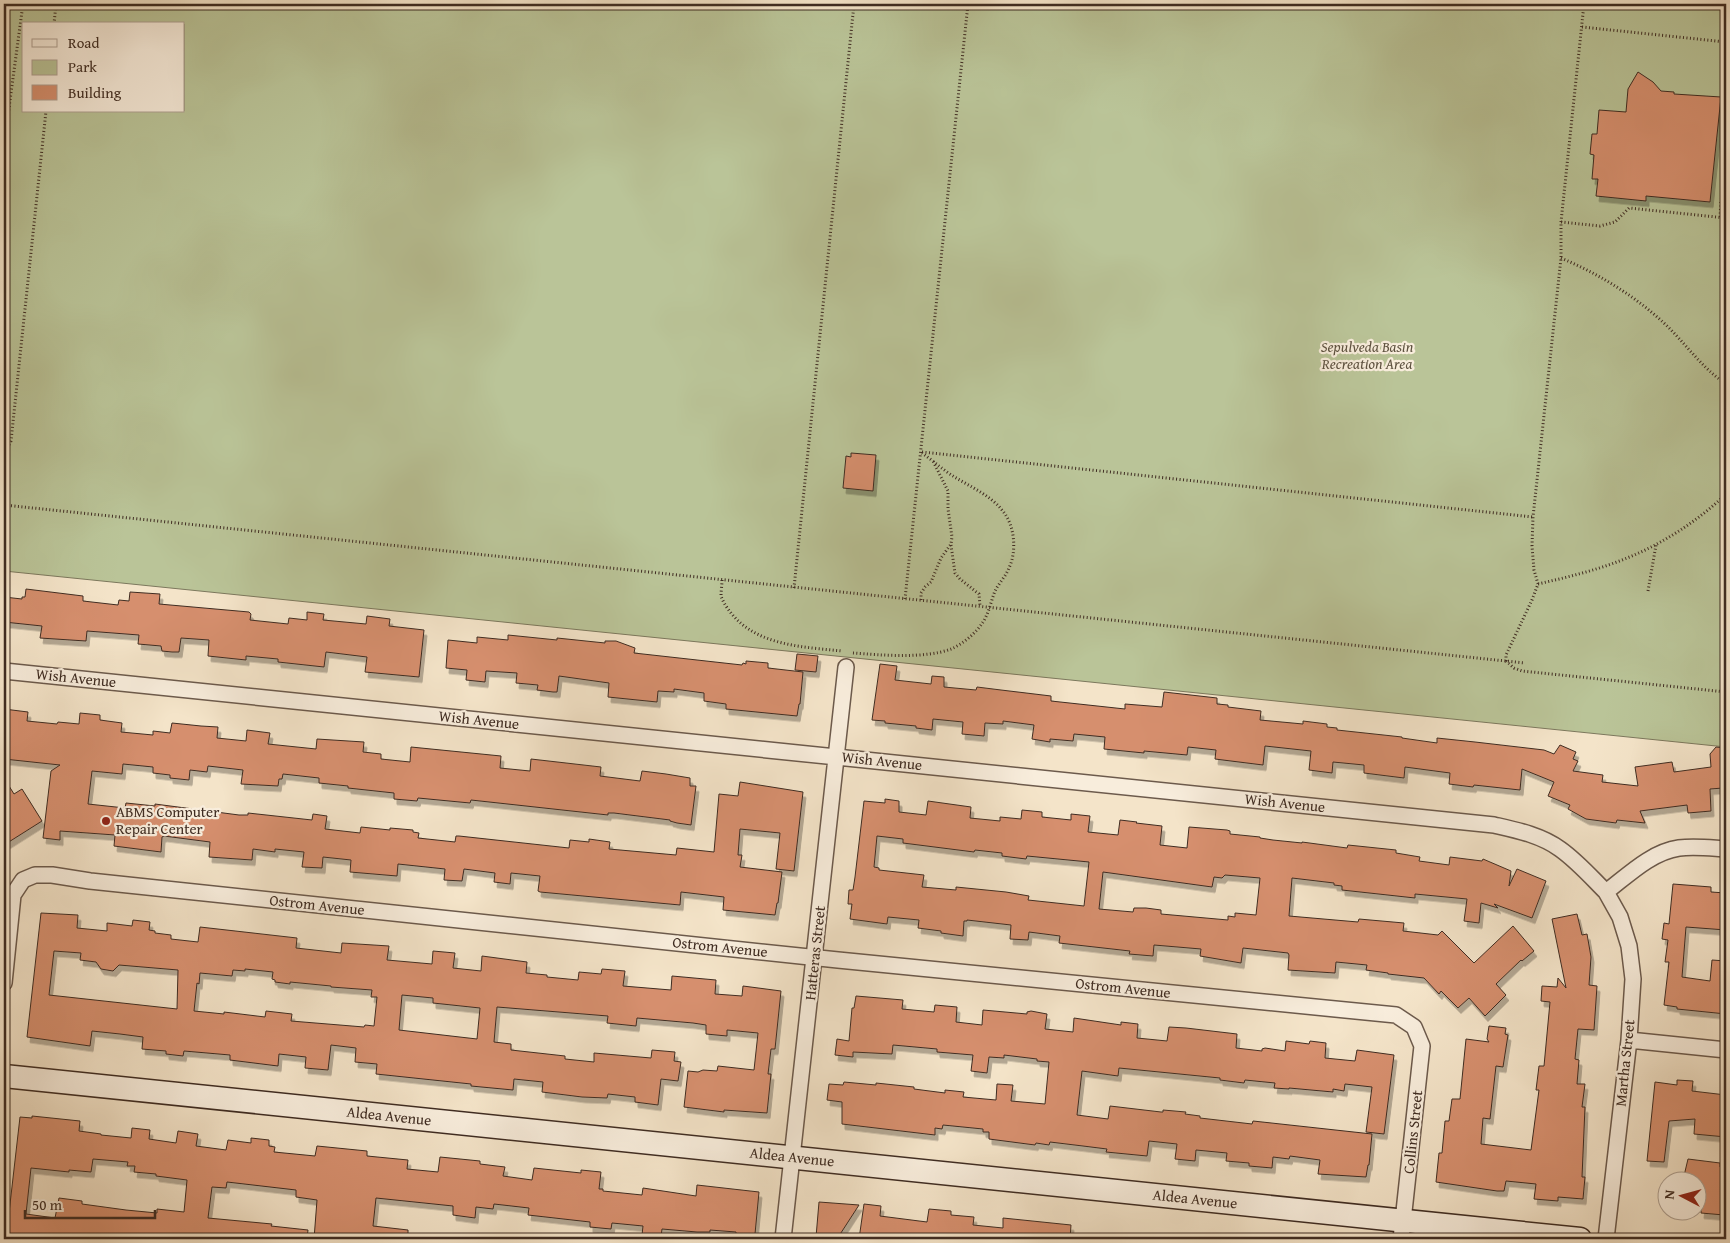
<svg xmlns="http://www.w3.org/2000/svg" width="1730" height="1243" viewBox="0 0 1730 1243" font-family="'Gentium Book Plus',serif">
	<defs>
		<filter id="shadow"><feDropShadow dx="3" dy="5.5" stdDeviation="0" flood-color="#0004"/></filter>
	</defs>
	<rect width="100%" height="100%" fill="#f4e4c9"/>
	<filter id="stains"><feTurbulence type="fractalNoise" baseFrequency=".004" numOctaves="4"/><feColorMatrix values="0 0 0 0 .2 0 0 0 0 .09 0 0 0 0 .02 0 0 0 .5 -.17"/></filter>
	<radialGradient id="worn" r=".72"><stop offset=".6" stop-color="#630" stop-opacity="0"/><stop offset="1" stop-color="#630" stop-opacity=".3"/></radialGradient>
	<path fill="#bac498" stroke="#7c785d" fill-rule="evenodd" d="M4,4h1722v743l-1722,-176zM24,24h160v87h-160z"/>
	<path fill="#d68f6e" stroke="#3f2c22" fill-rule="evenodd" filter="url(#shadow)" d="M1638,72l15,10 8,9 13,1v2l47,3 -11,105 -64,-6v5l-50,-5 2,-17h-6l2,-24 -4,-1 2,-20h5l2,-24 27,2 2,-23z
		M851,453l25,2 -3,36 -30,-3 3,-32 5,1z
		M26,589l57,7v5l35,4 1,-5 10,1 1,-9 30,2 -1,10 90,8 2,2 -1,6 38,4 1,-6 18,2v-8l17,2 -1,6 43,4 1,-8 23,3 -1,7 35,4 -5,47 -54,-5 2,-15 -41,-5 -2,15 -46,-5v-3l-32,-3v4l-38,-4 1,-16 -28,-2 -2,14h-7l-10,-1 -1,-5 -23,-2 1,-9 -52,-4 -1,10 -46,-3 2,-12 -38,-4v-25l18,2v-2h3z
		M508,635l49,5v-2l48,5v-2h11l19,7 -1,5 108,12 1,-2 3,1v-3l22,2v5l35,4 -3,32h-1l-2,12 -71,-7v-5l-22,-3v-8l-30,-4v3l-16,-1 -1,11 -49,-5 1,-14 -50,-7 -2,16h-4l-16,-2 1,-5 -22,-2 1,-10 -31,-2 -1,11 -19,-2 1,-10 -21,-2 2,-28 29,3v-6l31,3z
		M797,654l21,2 -2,16 -21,-2z
		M880,664l17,2 -2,14 36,4 1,-8 12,1v10l32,3 1,-3 24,3 50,6v5l74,8v-5l37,3 2,-15 53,6v6l11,1v2l33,4 -1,9 43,4v-3l24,3v3l10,1v2l65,7v1l35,5v-5l38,4 69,8 10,4 6,-9 16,7 -3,7 5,2 -5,10 30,4 -1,7 36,4 -3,-19 37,-5 2,10 37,-5 -1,-13 6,-7 10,1v20l-5,1 2,19 -13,1 1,22 -23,2 -1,-8 -47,6 5,12 -28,-3 -1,3 -30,-4 -18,-10 2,-4 -22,-9 6,-14 -32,-13 -2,21 -46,-5 -1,2 -24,-3 1,-11 -45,-6 -1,11 -40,-5v-8l-31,-3 -1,11 -23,-3 2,-19 -46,-5 -2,19 -48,-6 1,-9 -28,-3 -1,8 -43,-4v2l-40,-4 1,-12 -31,-3 -1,7 -23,-2v3l-18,-3 2,-14 -31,-4v3l-18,-1 -1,13 -22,-2 1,-12 -30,-3 -1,11 -16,-2v-2l-31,-3v-2l-13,-1z
		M4,709l24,3 -1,9 30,3 1,-2 21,2 1,-11 20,2v5l22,3 -1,9 32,3v-4l17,2 2,-10 29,3 17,1 -1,11 29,3 1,-11 23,3 -2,11 48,5 1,-10 47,3 -1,10 18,2v5l29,3 1,-15 90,9 -1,12 30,3 1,-12 70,8 -1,9 40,5 2,-10 24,3 24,4v8h6l-5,39 -14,-2 -7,-2v-1l-56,-7h-6v2l-137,-15 -1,3 -52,-5 -1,3 -23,-2v-6l-46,-5v-2l-29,-3v-5l-36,-4 -1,5h-3l-1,7 -37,-2 2,-14 -35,-4 -1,6 -17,-2 -1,10 -19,-2v-3l-17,-2v-6l-30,-3 -1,10 -30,-3 -4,33 37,4 1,-5 29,3v-2l84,11h9v-2l64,7 1,-6 14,2 -2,13 35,4 1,-6 29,3v-2l23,2v2l6,1 -1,5 37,4 1,-6h3l110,12 1,-8 19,2v-3l21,3 -1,7 67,6 1,-7 37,4 5,-58 19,2 2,-14 63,10 -9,79 -18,-2 4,-36 -40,-4 -2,26h4l-2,12 42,5 -4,31h-1l-2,12 -52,-5 1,-13 -43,-5 -1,13 -140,-13 -2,-1 2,-15 -29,-3 -1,11 -16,-2 1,-9 -31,-4 -2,12 -18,-1 1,-11 -47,-5 -1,12 -47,-4 1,-12 -28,-3 -1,11 -20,-1 2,-15 -29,-3v3l-22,-3 -1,11 -43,-3 1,-15 -46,-6 -2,1 -1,15 -47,-6 1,-11 -55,-4v9l-17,-2 8,-67 9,-6 -56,-6z
		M4,778l10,16 8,-5 20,32 -38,24z
		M885,799l14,2v11l27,3 2,-14 43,6 -1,11 30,3v-4l21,2 1,-9 20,2v5l29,3v-6l19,2 -2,16 30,3 2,-15 17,2 -1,1 26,3 -2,19 27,3 2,-21 38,3 3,1v3l30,3v1l13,2 29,3v-1l45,6 1,-3 48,5v3l24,4 -1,4 30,4 1,-8 32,4 1,-2 28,12 -2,15 8,-17 29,12 -14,37 -38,-14 4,4 -17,-5 -2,20 -15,-2 3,-22 -52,-5v4l-73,-8v-4l-8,-1v-2l-42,-5 -3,38 69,6 1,-3 45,4 -1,8 35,4 4,-4 32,32 39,-37 21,25 -12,10 -1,-1 -25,24 10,11 -21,21 -16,-18 -11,10 -17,-17 -2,3 -15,-16 -36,-4v-1l-22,-3 1,-5 -31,-3 -1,11 -47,-3 1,-15 -1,-2 -45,-5 -2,15 -41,-7 1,-7 -47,-4 -1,11 -24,-2 1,-3 -71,-8 1,-7 -31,-4 -1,8 -18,-1 1,-14 -44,-5v1h-3l-1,15 -22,-3v-2l-23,-3 1,-8 -31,-3 -1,7 -37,-5 2,-15h-4l1,-14h4l2,-13 9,-76 21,2zM877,836l26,3v4l71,9 1,-2 27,3v3l24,3 1,-3 62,6 -5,44 -56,-6 1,-4 -23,-4 -50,-5v3l-34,-3 2,-12 -45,-5v-2l-5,-1zM1103,872l109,15 2,-10 8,1 3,-3 35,3 -4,37 -21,-2v4l-7,-1v4l-67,-6v-4l-15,-2h-12l-1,4 -34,-3z
		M1673,884l38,3v5l15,1v37l-40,-3 -4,50 28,4 2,-21 14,1v53l-49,-5v-2l-13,-2 5,-43h-4l3,-22 -6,-1 2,-16 5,1z
		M41,913l37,2 -1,13 30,3v-8l25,3 1,-6 17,2 -1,8 6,1v2l16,2v4l27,3 2,-15 97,11 -1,10 45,5 1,-10 47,3 -2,14 45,4 1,-13 22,2 -2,15 28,3 1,-15 45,6 -1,11 21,2v2l31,3 1,-8 22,2 1,-5 23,2 -2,15 48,4 1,-14 44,4 -1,14 27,2 1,-10 38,5 -6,58h-4l-3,25h3l-4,39 -43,-3v2l-40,-5 4,-36 10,1 5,-2 14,1 1,-5 36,4 4,-37 -31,-3v6l-21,-2v-9l-13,-2 -56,-5 -1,8 -29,-3 1,-7 -111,-9 -3,35 17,2v6l54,6v3l29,3v-9l57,5 1,-8 23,2 -1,9 7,1 -3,19 -17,-2 -3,26 -23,-3v-5l-27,-3 -1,4 -25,-1 -40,-5 1,-10 -29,-3 -1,11 -42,-4v-2l-95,-10 1,-10 -22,-2 1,-14 -25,-3 -3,25 -23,-2 1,-11 -27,-3 -1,12 -48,-6v-5l-46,-4 -1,5 -17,-2v-3l-24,-2 1,-12 -23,-3 -28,-3 -2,15 -63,-9zM54,951l27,2 -1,7 16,2 5,7 12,2 6,-6 59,5 -1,39 -128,-14zM245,969l28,3 -1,7 3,1v2l15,2v-2l41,4v1l41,3 -1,7h6l-3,29 -9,-1 -1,2 -73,-6 1,-7 -26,-3 -1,6 -41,-5v2l-30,-3 3,-28 2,1 1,-11 32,3 1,-6 12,1zM402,995l31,3v5l47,5 -3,31 -78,-9z
		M1577,914l5,21 5,-1 4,23 -2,28 8,1 -3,44 -16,-1 -3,30 4,1 -2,24h8l-3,23h3l-3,70h3l-2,22 -25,-2v4l-24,-2 2,-15 -30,-3 -2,10h-7l-61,-9 3,-29h3l3,-32h4l3,-22h8l6,-60 23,3 -2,-3 2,-13 17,2 -1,6 3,1 -5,32 -7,-1 -6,53 -7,-1 -2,26 50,6 8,-60h-3l3,-24h5l6,-64 -9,-1 1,-15 15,1 1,-9 8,10 -14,-69z
		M856,996l47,4 -1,9 32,3 1,-7 22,2 -1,15 26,3 1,-15 44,4v-2l4,-1 16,3 -2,15 28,3 1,-14 47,7v-3l17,2 -1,14 30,3 2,-14 17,1 51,6 -1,14 26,3v-2l3,-1 20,3 1,-10 23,3 1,-3 16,2 -1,15 30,3 2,-11 37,5 -10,79 -18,-2 6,-45 -27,-3 -1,7 -11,-2v3l-44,-4v1l-15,-1 1,-5 -30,-3 -1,3 -24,-3v-2l-101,-10 -1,8 -36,-5 -5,44 31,4 2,-13 51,6h2v-2l23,2 -1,2 15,2v2l52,6 1,-3 119,13 -3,31h-1l-2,12 -48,-3 2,-14 -30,-4 -1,3 -16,-2 -1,11 -23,-2v-3l-23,-2 1,-8 -31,-3 -1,11 -20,-2 2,-15 -28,-3 -2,15 -41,-4 1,-3 -24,-3 -33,-4 -1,3 -13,-2 -1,2 -46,-6v-7h-6v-3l-40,-4 -1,4 -7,-1v7l-93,-11v-22l-15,-2 2,-16 14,1 1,-3 32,3v-2l38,4v2l31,4v-3l19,2 -1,5 33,3 1,-16 16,1 -2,16 34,3 4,-42 -12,-1v-2l-33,-4v3l-15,-1 -2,16 -16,-2 2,-16 -36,-3v-3l-44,-4 -1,9 -39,-2v5l-18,-2 2,-16 12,2 3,-33h2z
		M1677,1080l16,1 -1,10 34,4v42l-32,-3 1,-15 -26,2 -5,41 -17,-1 8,-79 22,3z
		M32,1116l48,5 -1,10 22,3v1l30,3 1,-10 18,2 -1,9 27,4 2,-12 20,3 -2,12 30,4 2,-10 23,3v-5l18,2v6l6,1 -1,5 41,4 2,-10 50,5v5l41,4 -1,9 31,3 2,-15 40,4v3l25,3 -2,9 29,4 2,-12 47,5v-3l20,2 -2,17h4v2l39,4 1,-7 53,8 1,-11 62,7 -4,42 -2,5h-17v-7l-26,-2v2h-13l-35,-3 -1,8 -19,-2 1,-9 -31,-3 -1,6 -21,-2v-5l-62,-7 1,-7 -35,-4 -1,5 -17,-2 -1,11 -22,-3v-9l-77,-8 -3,28 35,4v9h-94l3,-39 -21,-3v-7l-69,-8 -1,6 -14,-1 -4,31 64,6 -1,2 37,4 -1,9h-301l14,-122 12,1zM93,1159l35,3 -1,4h8l-1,6 22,2v2l31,4 -3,32 -27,-3v4l-31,-3 -44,-6v-3l-23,-3 -4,20 -29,-4 5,-46 38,4v-2l22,2z
		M1688,1159l32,4v4l6,1 -2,47 -23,-2 1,-10h-4v-23h-15z
		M819,1202l40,3 -22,34 -21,-2z
		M864,1204l17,2 -1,10 47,6 2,-13 22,2v4l23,2 -1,8 30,3v-10l68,7 -1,14h-211z"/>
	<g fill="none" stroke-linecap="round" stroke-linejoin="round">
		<g stroke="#6c5a4c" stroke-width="18">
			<path id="street" d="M4,671l1490,154c22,5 47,10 66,24 17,12 31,28 46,43 21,-16 45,-40 73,-44 16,-2 31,0 47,1
				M1606,892l14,25 9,29 4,33 -4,61 -23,199
				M4,983l9,-88 10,-15 12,-5h17l38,6 748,79 558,55 18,12 8,19 -21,193
				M1629,1040l97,10
				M783,1239l63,-572"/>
		</g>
		<g stroke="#3f2c22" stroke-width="25">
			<path id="secondary" d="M4,1076l1576,163"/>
		</g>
		<path stroke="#3f2c22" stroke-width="3" stroke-dasharray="1 2.5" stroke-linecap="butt" d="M54,24l2,-20
			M1582,27l144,15
			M4,145l19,-141
			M1720,217l1,-17 5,-11
			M1561,222l39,4 15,-4 14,-14 97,10
			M1561,258c38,16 74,38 104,66 21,20 37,44 61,60
			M922,452l611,65
			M4,454l7,-13 35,-330
			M4,505l1521,158
			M951,545l4,28 5,6 19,15 1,12
			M722,580c0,5 -1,11 -1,16 2,6 6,12 10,17 26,33 73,34 111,38
			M1538,584c30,-7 60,-14 89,-26 35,-14 71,-37 99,-64
			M794,588l60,-584
			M1648,591l8,-46
			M905,599l63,-595
			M921,600v-7l4,-6 6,-5 10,-24 10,-14 1,-7 -4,-28v-18l-15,-30
			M853,653c27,2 72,6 98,-4 12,-5 25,-16 32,-27 6,-9 8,-21 12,-31 4,-8 11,-15 14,-23 8,-17 6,-43 -7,-58 -12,-15 -33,-24 -49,-34 -11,-7 -21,-16 -31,-23
			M1506,661v-6l26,-55 6,-16 -4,-14 -2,-24 1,-29 28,-259v-36l23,-218
			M1506,661l8,7 8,3 204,21"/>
		<use href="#street" stroke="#f8eddc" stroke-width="15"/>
		<use href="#secondary" stroke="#f8eddc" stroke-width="22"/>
	</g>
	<circle fill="#8f2418" stroke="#f8eddc" stroke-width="2" cx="106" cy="821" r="5"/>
	<g text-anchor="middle" stroke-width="4.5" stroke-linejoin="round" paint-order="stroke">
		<g font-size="15" font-style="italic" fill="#5e5240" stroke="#f8eddc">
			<text x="1367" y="352">Sepulveda Basin<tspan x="1367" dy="17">Recreation Area</tspan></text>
		</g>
		<g font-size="15" fill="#3f2c22" stroke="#f8eddc">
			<text transform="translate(76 678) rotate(6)" y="5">Wish Avenue</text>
			<text transform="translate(479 720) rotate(6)" y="5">Wish Avenue</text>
			<text transform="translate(882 761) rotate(6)" y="5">Wish Avenue</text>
			<text transform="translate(1285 803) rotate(6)" y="5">Wish Avenue</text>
			<text transform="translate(317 905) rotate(6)" y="5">Ostrom Avenue</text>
			<text transform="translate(720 947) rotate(6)" y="5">Ostrom Avenue</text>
			<text transform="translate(815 953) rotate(-84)" y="5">Hatteras Street</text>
			<text transform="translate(1123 988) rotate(6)" y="5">Ostrom Avenue</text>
			<text transform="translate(1625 1063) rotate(-84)" y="5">Martha Street</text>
			<text transform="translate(389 1116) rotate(6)" y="5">Aldea Avenue</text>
			<text transform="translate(1413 1132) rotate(-84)" y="5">Collins Street</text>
			<text transform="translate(792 1157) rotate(6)" y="5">Aldea Avenue</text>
			<text transform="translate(1195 1199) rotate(6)" y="5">Aldea Avenue</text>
		</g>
		<g font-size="15" fill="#3f2c22" stroke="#f8eddc" text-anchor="start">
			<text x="116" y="817">ABMS Computer<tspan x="116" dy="17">Repair Center</tspan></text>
		</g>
	</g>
	<rect width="1730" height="1243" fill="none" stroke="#f4e4c9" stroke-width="20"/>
	<rect x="5" y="5" width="1720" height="1233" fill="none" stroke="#3f2c22" stroke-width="2.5"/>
	<rect x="10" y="10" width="1710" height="1223" fill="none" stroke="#3f2c22"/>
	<rect x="22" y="22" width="162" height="90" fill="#f8eddc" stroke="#aea092"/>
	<rect x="32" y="39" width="25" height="8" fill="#f8eddc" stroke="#aea092"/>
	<text x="68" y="48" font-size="15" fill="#3f2c22">Road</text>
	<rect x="32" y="60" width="25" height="15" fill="#bac498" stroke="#aea092"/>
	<text x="68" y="72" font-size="15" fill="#3f2c22">Park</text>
	<rect x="32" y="85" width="25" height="15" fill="#d68f6e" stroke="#aea092"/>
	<text x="68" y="98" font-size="15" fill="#3f2c22">Building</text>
	<g transform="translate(1682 1196) rotate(276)"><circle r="24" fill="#f8eddc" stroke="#aea092"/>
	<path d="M0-4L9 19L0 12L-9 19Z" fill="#8f2418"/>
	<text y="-8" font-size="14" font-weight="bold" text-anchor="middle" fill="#3f2c22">N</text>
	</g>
	<path d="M25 1210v8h130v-8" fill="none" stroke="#3f2c22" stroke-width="2.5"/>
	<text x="32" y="1210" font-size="15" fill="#3f2c22" stroke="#f8eddc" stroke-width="4" paint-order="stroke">50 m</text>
	<rect width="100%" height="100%" filter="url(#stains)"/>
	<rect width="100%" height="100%" fill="url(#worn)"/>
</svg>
